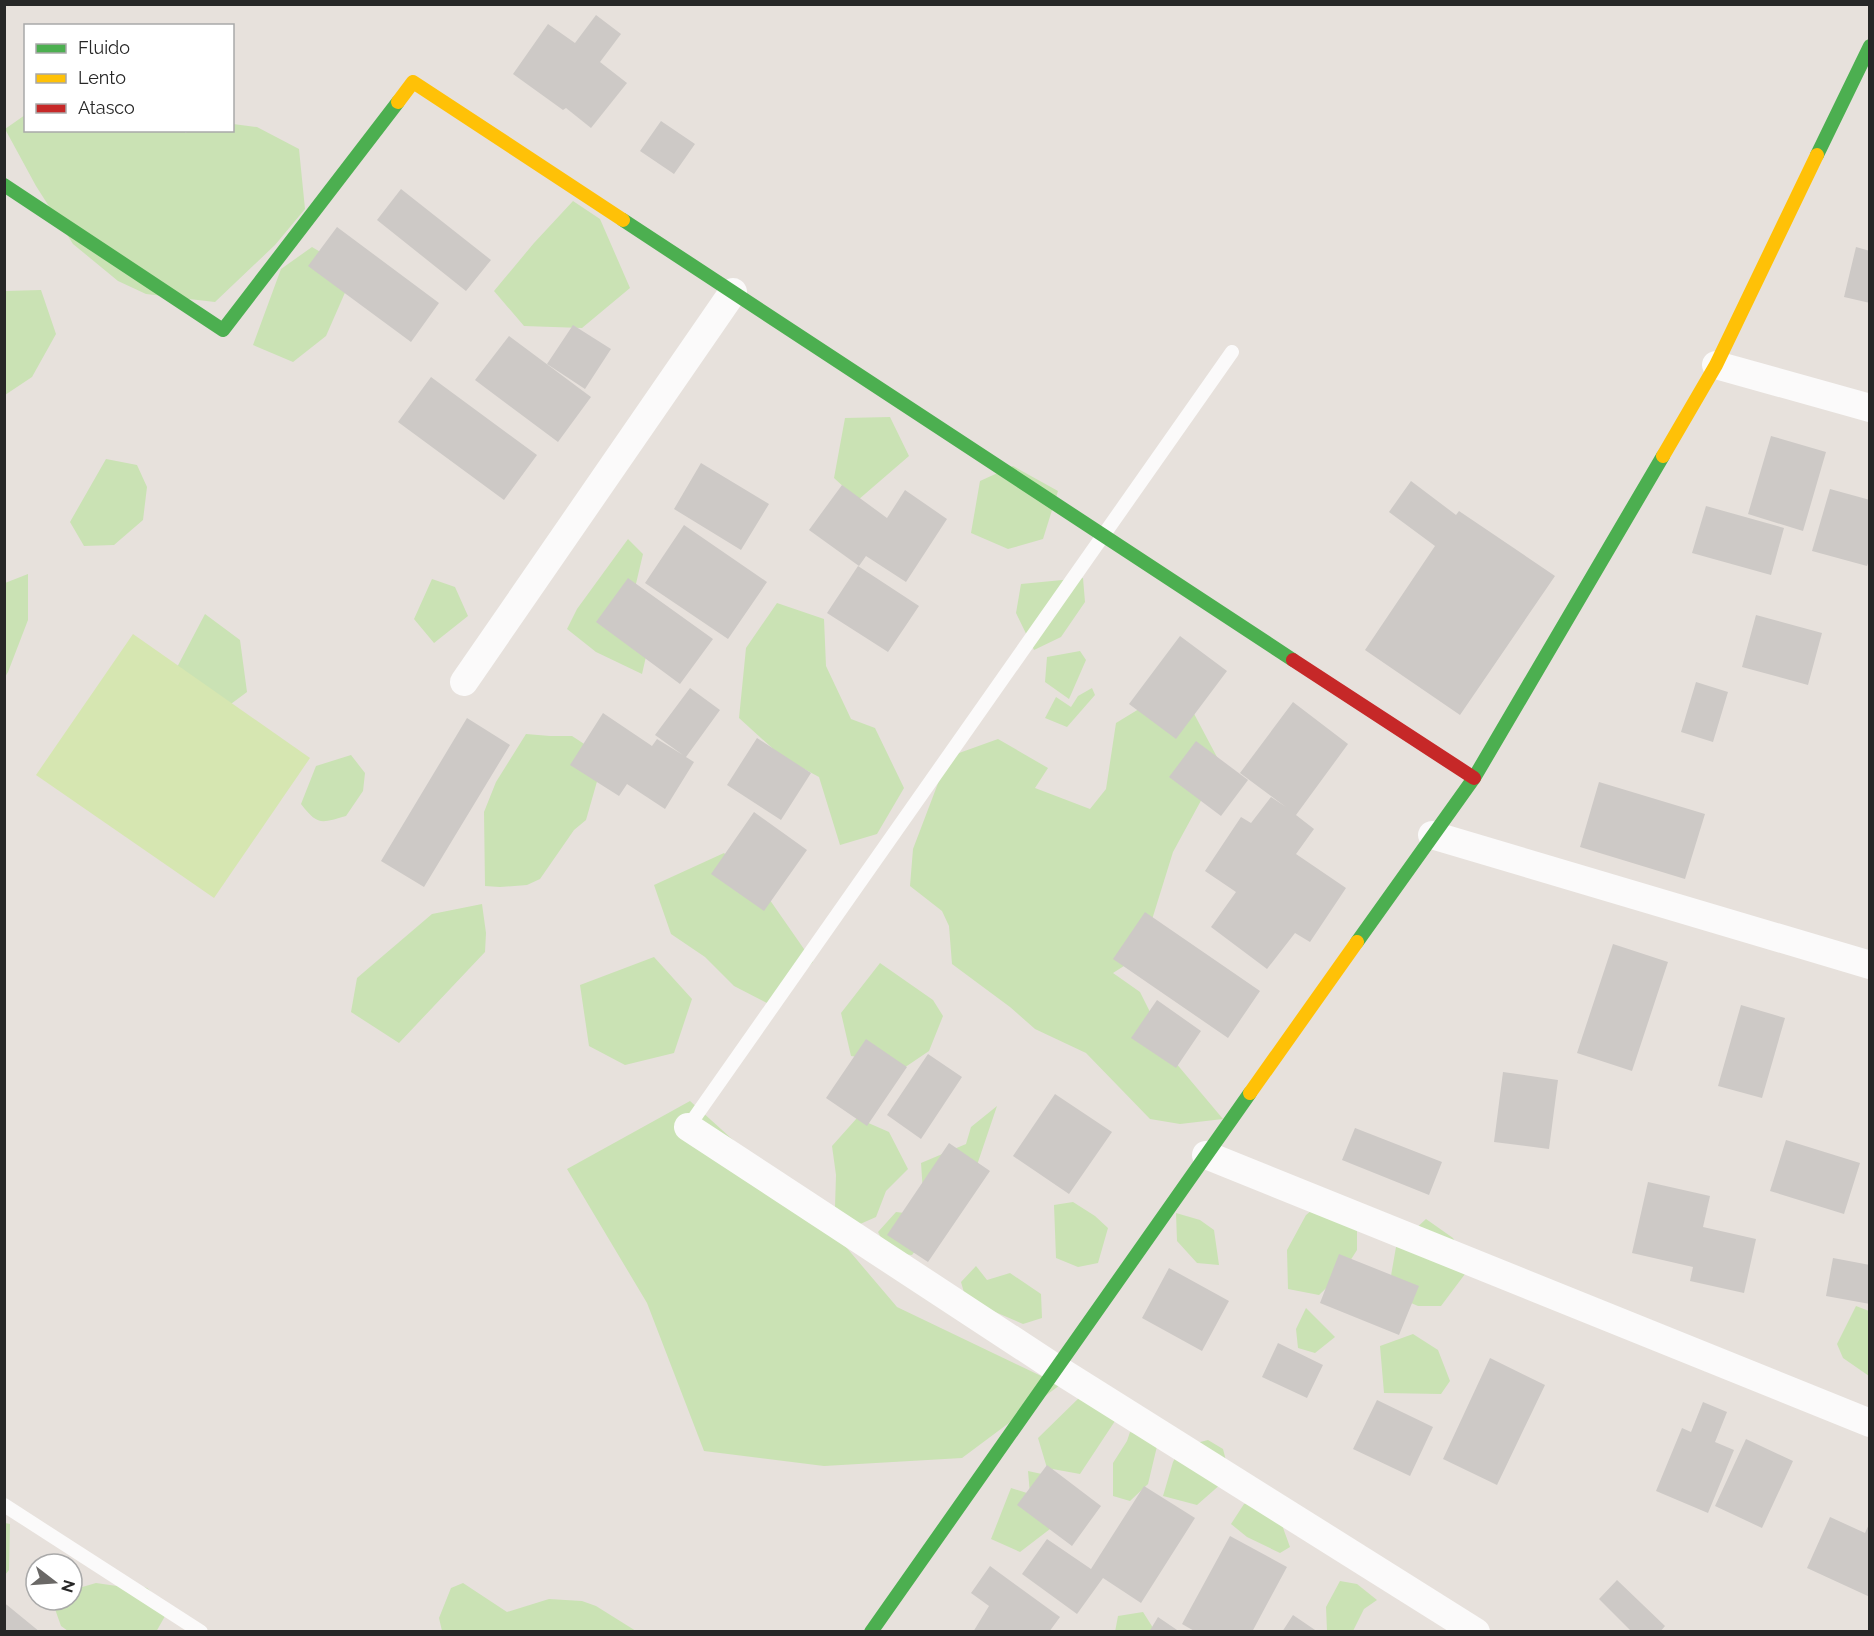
<svg xmlns="http://www.w3.org/2000/svg" width="1874" height="1636" viewBox="0 0 1874 1636" font-family="Raleway,sans-serif">
	<rect width="100%" height="100%" fill="#e7e1dc"/>
	<path fill="#cae2b4" d="M25,115l1,15h159v3l8,-3h39l1,-6 24,3 42,22 6,60 -30,36 -60,57 -69,-8 -28,-13 -45,-37 -37,-58 -31,-57z
		M573,201l27,18 30,69 -48,40 -58,-2 -30,-35 40,-48z
		M312,247l42,25 -28,64 -33,26 -40,-17 28,-76z
		M41,290l15,44 -24,43 -27,18v-104z
		M890,417l19,39 -51,44 -24,-22 11,-60z
		M106,459l31,6 10,22 -4,33 -29,25 -30,1 -14,-24z
		M1013,466l45,25 -15,48 -35,10 -37,-16 9,-52z
		M628,539l15,15 -13,55 20,30 -8,35 -46,-22 -29,-23 10,-20z
		M28,574v46l-20,52 -3,5v-94z
		M1083,578l2,24 -24,35 -27,13 -18,-37 5,-29z
		M432,579l23,8 13,29 -34,27 -20,-24z
		M777,603l47,16 2,47 25,53 24,9 29,60 -27,46 -37,11 -21,-68 -37,-20 -43,-39 7,-70z
		M205,614l35,26 7,52 -39,29 -34,-48z
		M1080,651l6,9 -17,39 -24,-17 2,-25z
		M1092,688l3,7 -28,32 -22,-9 11,-21 15,10 7,-11z
		M1157,698l34,10 27,51 -2,14 -43,79 -32,103 -28,18 27,19 35,70 48,57 -43,5 -30,-5 -64,-66 -51,-24 -25,-22 -58,-43 -3,-38 -7,-15 -32,-25 3,-37 35,-92 50,-18 50,29 -13,20 55,21 16,-20 10,-66z
		M526,734l24,2h22l32,21 -18,63 -12,10 -34,49 -13,6 -27,2 -15,-1 -1,-74 12,-30z
		M351,755l14,18 -2,18 -17,25c-25,7 -28,10 -45,-12l15,-38z
		M724,853l41,40 48,69 -42,43 -37,-19 -29,-29 -34,-23 -17,-49z
		M482,904l4,29 -1,19 -86,91 -48,-31 6,-34 75,-64z
		M654,957l38,42 -18,54 -49,12 -36,-19 -9,-61z
		M880,963l53,37 10,16 -14,35 -31,21 -20,-12 -27,-4 -10,-43z
		M690,1101l139,126 68,80 163,78 -98,73 -138,8 -120,-15 -57,-148 -80,-134z
		M997,1106l-21,62 -52,39 -3,-44 45,-19 5,-17z
		M857,1118l32,14 19,37 -22,22 -10,26 -25,11 -16,-21 1,-32 -4,-29z
		M1327,1198l30,29v23l-14,22 -24,23 -31,-6 -1,-39 19,-35z
		M1073,1202l22,14 13,12 -10,35 -20,4 -22,-9 -2,-53z
		M896,1212l17,2 14,21 -15,20 -23,-2 -11,-21z
		M1176,1213l24,7 14,10 5,35 -22,-2 -20,-22z
		M1426,1219l27,19 15,32 -27,36h-23l-30,-13 8,-46z
		M976,1266l11,14 23,-7 31,21 1,24 -19,6 -49,-21 -9,-7 -4,-14z
		M1856,1306l13,5v65l-26,-18 -6,-14z
		M1306,1308l29,29 -20,16 -17,-5 -2,-19z
		M1413,1334l25,16 12,31 -9,13 -57,-1 -4,-47z
		M1085,1392l30,29 -35,53 -33,-6 -9,-30z
		M1130,1432l29,6 -11,46 -18,17 -17,-5v-33l14,-22z
		M1208,1440l15,9 7,27 -33,29 -34,-9 10,-34 8,-15z
		M1028,1471l37,8 -15,50 -30,23 -29,-13 20,-51 19,6z
		M1267,1497l15,28 8,22 -10,6 -33,-16 -16,-13 13,-20z
		M5,1523l5,1 -1,46 -4,5z
		M1340,1581l17,3 20,16 -13,9 -11,22h-26l-1,-24z
		M96,1583l28,4 15,-1 8,2 22,21 -13,23 -88,-1 -7,-5 -6,-17 4,-9h13v-10z
		M463,1583l44,29 42,-13 33,2 14,5 40,25h-194l-3,-13 12,-30z
		M1143,1612l12,19 -40,1 3,-16z"/>
	<path fill="#d6e6b1" d="M133,634l177,124 -96,140 -178,-123z"/>
	<path fill="#cdc9c6" d="M596,15l25,19 -21,28 27,21 -36,45 -25,-20 -3,2 -50,-36 35,-50 27,19z
		M661,121l34,23 -21,30 -34,-23z
		M401,189l90,71 -25,31 -89,-71z
		M337,227l102,76 -28,39 -103,-76z
		M1856,247l14,4v52l-26,-6z
		M573,325l38,24 -26,40 -38,-25z
		M509,336l82,61 -33,45 -83,-62z
		M431,377l106,78 -33,45 -106,-78z
		M1771,436l55,16 -23,79 -55,-17z
		M701,463l68,41 -28,46 -67,-41z
		M1411,481l45,34 3,-4 96,65 -95,139 -95,-65 70,-104 -46,-34z
		M842,485l45,33 18,-28 42,29 -41,63 -40,-26 -7,10 -50,-36z
		M1830,489l40,11v58l-3,8 -55,-15z
		M1706,506l78,22 -13,47 -79,-22z
		M684,525l83,57 -39,57 -83,-56z
		M858,566l61,40 -31,46 -61,-39z
		M628,578l85,61 -33,45 -84,-62z
		M1756,615l66,18 -14,52 -66,-18z
		M1180,636l47,35 -51,68 -47,-35z
		M1696,682l32,10 -15,50 -32,-10z
		M690,688l30,22 -34,47 8,5 -29,47 -38,-25 -8,12 -49,-31 33,-52 49,33 5,-7 26,16 -28,-20z
		M1293,702l55,42 -52,71 18,14 -18,25 50,34 -36,54 -15,-9 -28,36 -56,-42 25,-35 -31,-21 36,-54 10,6 20,-26 15,10 -46,-34z
		M467,718l43,27 -86,142 -43,-26z
		M757,738l54,35 -30,47 -54,-35z
		M1196,741l52,39 -27,36 -52,-39z
		M1599,782l106,32 -20,65 -105,-32z
		M754,812l53,38 -43,61 -53,-37z
		M1145,912l115,79 -32,47 -115,-79z
		M1613,944l55,18 -36,109 -55,-18z
		M1157,1000l44,31 -25,37 -45,-30z
		M1741,1005l44,13 -23,80 -44,-12z
		M866,1039l41,28 -40,59 -41,-28z
		M928,1054l34,23 -41,62 -34,-24z
		M1503,1072l55,8 -9,69 -55,-7z
		M1055,1094l57,38 -43,62 -56,-38z
		M1355,1128l87,34 -13,33 -87,-35z
		M1786,1140l74,23 -16,51 -74,-23z
		M949,1143l41,28 -62,91 -41,-27z
		M1648,1182l62,14 -7,31 53,12 -12,54 -54,-12 3,-14 -61,-14z
		M1339,1254l80,32 -20,49 -79,-32z
		M1833,1258l37,7v39l-44,-8z
		M1169,1268l60,33 -27,50 -60,-33z
		M1278,1343l45,22 -16,33 -45,-21z
		M1490,1358l55,27 -48,100 -54,-26z
		M1377,1400l56,27 -23,49 -57,-27z
		M1703,1402l24,10 -12,30 19,8 -26,63 -52,-22 26,-63 9,4z
		M1746,1439l47,22 -31,67 -47,-22z
		M1047,1465l54,41 -29,40 -55,-41z
		M1144,1486l51,32 -54,85 -38,-25 -26,36 -55,-40 25,-35 44,30z
		M1830,1517l35,16 5,-11v75l-63,-29z
		M1230,1536l57,31 -35,65h-56l-14,-8z
		M990,1566l70,51 -11,15h-76l16,-26 -18,-13z
		M1617,1580l48,46 -5,6h-28l-33,-33z
		M4,1603l3,2 33,27h-36z
		M1293,1615l25,17h-36z
		M1158,1617l22,15h-31z"/>
	<g fill="none" stroke-linecap="round" stroke-linejoin="round">
		<path stroke="#fbfafa" stroke-width="14" d="M688,1127l544,-775
			M4,1505l197,127"/>
		<path stroke="#fbfafa" stroke-width="28" d="M1716,365l154,43
			M464,682l269,-390
			M1432,835l438,130
			M688,1127l369,242 419,263
			M1206,1155l664,268"/>
		<path stroke="#4caf50" stroke-width="14" d="M1817,155l53,-109
			M4,185l219,145 175,-228
			M623,220l670,440
			M1357,942l117,-164 189,-322
			M871,1632l379,-539"/>
		<path stroke="#ffc107" stroke-width="14" d="M398,102l15,-20 210,138
			M1663,456l53,-91 101,-210
			M1250,1093l107,-151"/>
		<path stroke="#c62828" stroke-width="14" d="M1293,660l181,118"/>
	</g>
	<rect width="1874" height="1636" fill="none" stroke="#272727" stroke-width="12"/>
	<rect x="24" y="24" width="210" height="108" fill="#ffffff" stroke="#a9a9a9" stroke-width="1.5"/>
	<rect x="36" y="44" width="30" height="9" fill="#4caf50" stroke="#a9a9a9" stroke-width="1.5"/>
	<text x="78" y="54" font-size="18" fill="#272727">Fluido</text>
	<rect x="36" y="74" width="30" height="9" fill="#ffc107" stroke="#a9a9a9" stroke-width="1.5"/>
	<text x="78" y="84" font-size="18" fill="#272727">Lento</text>
	<rect x="36" y="104" width="30" height="9" fill="#c62828" stroke="#a9a9a9" stroke-width="1.5"/>
	<text x="78" y="114" font-size="18" fill="#272727">Atasco</text>
	<g transform="translate(54 1582) rotate(107)"><circle r="28" fill="#ffffff" stroke="#a9a9a9" stroke-width="1.5"/>
	<path d="M0-4.5L10 22L0 15L-10 22Z" fill="#6a6866"/>
	<text y="-9" font-size="16" font-weight="bold" text-anchor="middle" fill="#272727">N</text>
	</g>
</svg>
